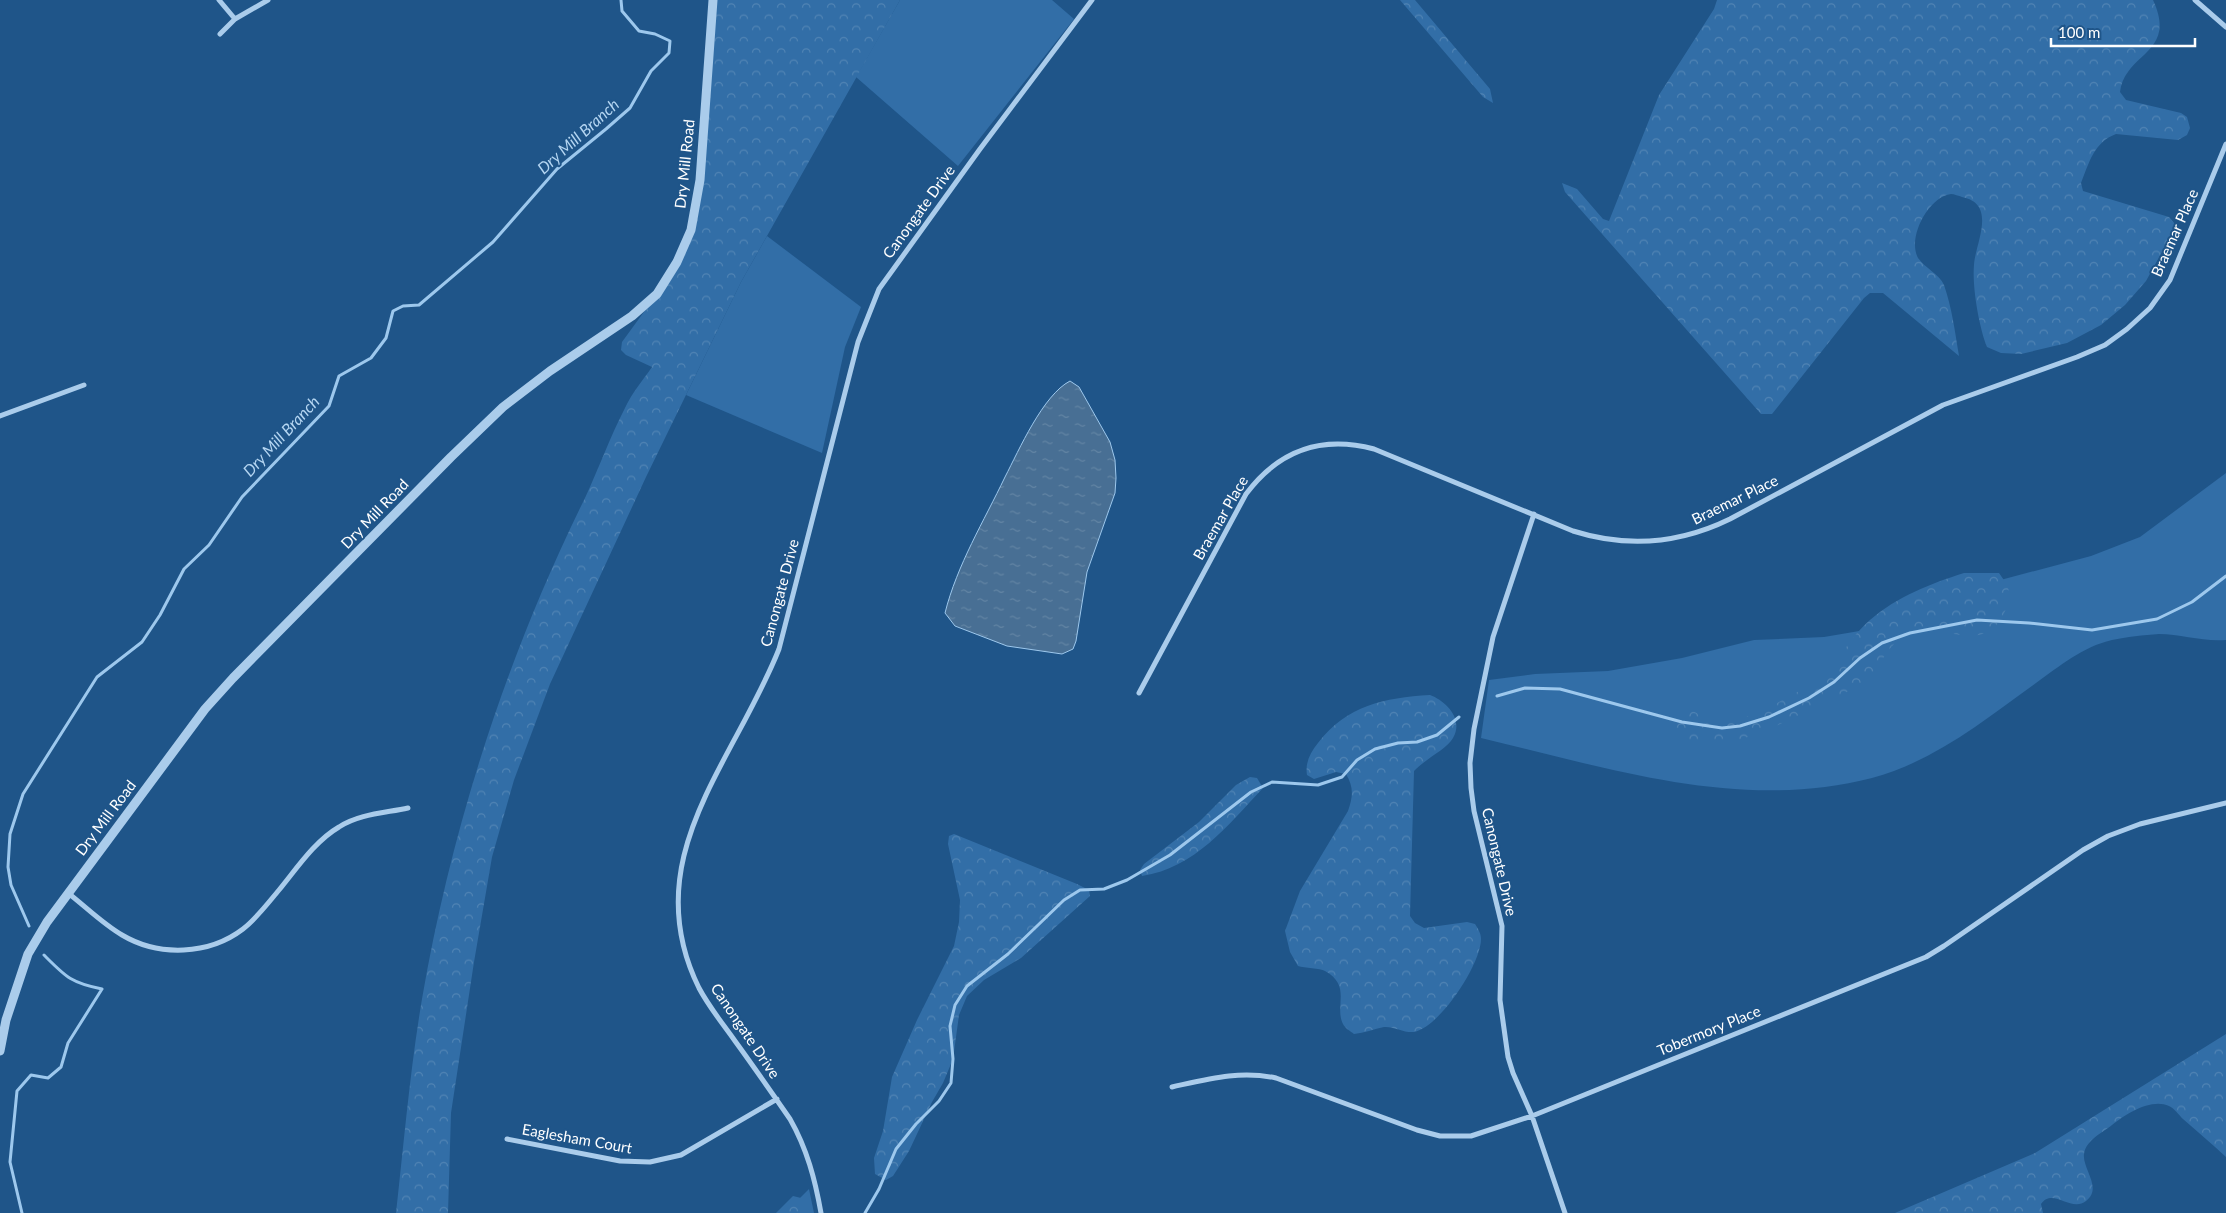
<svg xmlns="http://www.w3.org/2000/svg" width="2226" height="1213" viewBox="0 0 2226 1213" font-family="Lato,sans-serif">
	<defs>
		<pattern id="forest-crowns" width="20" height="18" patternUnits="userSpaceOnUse" patternTransform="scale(1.25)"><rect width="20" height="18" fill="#326ea7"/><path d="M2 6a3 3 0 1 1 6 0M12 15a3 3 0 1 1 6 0" fill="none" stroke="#5184b4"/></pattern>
		<pattern id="water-ripples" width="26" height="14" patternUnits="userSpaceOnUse" patternTransform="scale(1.25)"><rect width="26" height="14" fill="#486f94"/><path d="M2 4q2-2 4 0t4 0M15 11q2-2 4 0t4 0" fill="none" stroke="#6385a4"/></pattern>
	</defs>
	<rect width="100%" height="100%" fill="#1f5589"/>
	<path fill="#326ea7" d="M900,0h152l22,19 -116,147 -102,-89z
		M767,236l94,71 -16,40 -23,106 -136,-58 55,-113z
		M2226,473v167c-23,2 -45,-6 -67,-6 -15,1 -33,3 -47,6 -30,7 -52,26 -76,43 -50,36 -103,79 -164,95 -131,34 -264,-10 -391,-40l8,-58 46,-6 73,-3 74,-13 72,-18 70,-3 53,-9 116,-46 98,-26 49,-19z
		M809,1189l5,24h-29z"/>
	<path fill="url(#forest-crowns)" d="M714,0h186l-159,282 -95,195 -96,207 -36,96 -22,77 -18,105 -23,151 -3,100h-52c8,-71 14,-143 26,-214 30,-174 85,-343 163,-501 14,-30 25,-61 40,-90 7,-15 18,-28 27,-41l-26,-12 -5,-5 1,-8 35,-48 34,-64z
		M1400,0h15l75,89 3,14 -10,-6z
		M1717,0h436c25,54 -28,52 -33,92l6,8 55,13 6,4 3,11 -3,7 -9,5 -62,-6c-22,8 -27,29 -35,49l2,8 86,26 6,7 -1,6 -28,51 -21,24 -24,20 -34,18 -46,11 -20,-1 -14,-6c-8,-20 -15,-61 -13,-82 1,-21 24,-61 -12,-68 -3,-1 -8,-3 -11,-3 -23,3 -44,44 -33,64 7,10 21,16 26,27 8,23 11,47 15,71l-76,-63h-13l-6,5 -92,116h-11l-196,-222 -3,-9 15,6 26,30 6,2 50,-126 55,-86z
		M1964,573h35c4,6 10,13 10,20 1,12 -8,30 -18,37 -25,16 -54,-8 -81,3 -25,10 -28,37 -49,51 -12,8 -28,14 -41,20 -42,21 -95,53 -143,35l-6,-11 3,-9 12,-10c12,3 25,12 36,13 22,2 99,-40 114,-57 5,-6 7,-13 11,-19 6,-9 15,-19 23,-26 28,-24 60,-36 94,-47z
		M1430,695c16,6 34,24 23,43 -6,11 -28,21 -39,33l-4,145 5,7 9,5 43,-6 8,2c3,5 6,9 6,15 0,25 -41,88 -67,93 -10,1 -21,-6 -30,-5 -10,2 -20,6 -30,7 -4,-3 -9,-6 -11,-10 -9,-18 9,-38 -18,-53 -5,-3 -20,-3 -27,-5l-8,-14 -5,-21 15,-40 48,-80c5,-14 6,-24 -2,-37l-10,-2 -22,7 -7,-4c-2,-12 3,-22 11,-32 29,-38 66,-45 112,-48z
		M1250,777l7,1 6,10c-35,37 -68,80 -121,88l-2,-6 4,-6 55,-42 37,-37z
		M954,834l123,50 12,6 1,6 -69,62 -37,22 -17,16 -8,19 -6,44 -10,24 -11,19 -23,49 -16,25 -7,4 -11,-6 -1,-16 9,-27 9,-54 25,-57 37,-74 5,-24 1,-22 -12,-56 1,-8z
		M2226,1034v123c-14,-13 -29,-26 -43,-38 -4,-4 -9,-11 -14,-13 -18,-8 -43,8 -57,19 -10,8 -26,15 -28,29 -2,15 19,34 2,47 -15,12 -33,-14 -45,3l2,9h-148l140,-60z
		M793,1196l8,2 -1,11 -3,4h-21z"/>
	<path fill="url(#water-ripples)" stroke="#9dc8ed" d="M1070,381l9,6 31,55 5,18 1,18 -1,15 -28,79 -11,69 -3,8 -11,5 -55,-8 -52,-20 -10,-13c12,-48 39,-92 60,-136 14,-27 38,-82 65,-96z"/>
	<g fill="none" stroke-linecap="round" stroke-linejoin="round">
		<path stroke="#9dc8ed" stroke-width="3" d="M1497,696l28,-8 35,1 122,33 40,6 18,-2 29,-9 40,-19 25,-16 26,-24 22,-15 28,-10 67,-13 52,3 63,7 65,-11 35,-17 34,-26
			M29,926l-18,-41 -3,-18 2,-33 13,-40 74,-117 45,-35 18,-27 24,-46 25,-24 33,-48 87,-91 10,-30 32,-18 15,-20 7,-27 10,-5 16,-1 74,-63 64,-73 49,-40 24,-21 21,-37 18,-18 1,-12 -15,-7 -16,-3 -17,-20 -1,-11
			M22,1213l-12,-51 7,-71 14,-16 17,3 13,-11 7,-24 34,-54c-31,-6 -36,-12 -58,-34
			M865,1213l14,-24 17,-40 20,-25 23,-23 12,-18 2,-24 -3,-33 5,-21 12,-19 41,-32 56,-54 16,-10 24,-1 23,-9 43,-25 81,-63 21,-10 46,3 24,-8 15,-17 18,-11 23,-6 19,-1 20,-7 22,-18"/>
		<path stroke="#aacceb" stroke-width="5" d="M219,0l16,19
			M2195,0l31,27
			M220,34l15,-15 33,-19
			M0,416l84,-31
			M1534,514l-41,123 -19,92 -4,34 1,25 3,23 28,115 -2,74 8,57 5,16 19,43 33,97
			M1139,693l107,-199c33,-44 75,-59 128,-45l199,82c54,17 106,13 157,-12l213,-114 134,-48 28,-12 22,-16 23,-21 20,-28 56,-136
			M68,893c18,14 35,31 54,42 37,22 87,20 121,-6 14,-11 25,-26 36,-39 18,-22 36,-49 60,-63 20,-13 46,-14 69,-19
			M1172,1087c36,-8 68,-17 104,-9l141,52 23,6h31l61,-20 394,-159 18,-11 139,-96 25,-14 32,-12 86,-21
			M507,1139l113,22 30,1 31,-7 96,-56
			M821,1213c-6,-34 -14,-64 -31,-94 -18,-26 -36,-52 -55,-78 -12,-17 -26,-34 -36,-53 -64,-129 35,-225 80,-339l79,-307 21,-53 101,-140 112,-149"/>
		<path stroke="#aacceb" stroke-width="9" d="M0,1051l6,-31 22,-66 19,-32 158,-213 28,-31 218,-221 52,-50 47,-36 82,-55 25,-22 20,-32 14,-32 9,-50 13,-180"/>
	</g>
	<g text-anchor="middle" stroke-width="4" stroke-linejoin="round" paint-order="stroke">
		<g font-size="15" fill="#fff" stroke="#1f5589">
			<text transform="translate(685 164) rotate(-84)" y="5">Dry Mill Road</text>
			<text transform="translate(919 212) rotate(-54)" y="5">Canongate Drive</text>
			<text transform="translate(2175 233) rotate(-66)" y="5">Braemar Place</text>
			<text transform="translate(1735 500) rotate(-26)" y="5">Braemar Place</text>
			<text transform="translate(375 514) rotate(-46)" y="5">Dry Mill Road</text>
			<text transform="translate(1221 518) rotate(-60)" y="5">Braemar Place</text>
			<text transform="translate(780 593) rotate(-75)" y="5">Canongate Drive</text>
			<text transform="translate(106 818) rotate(-53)" y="5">Dry Mill Road</text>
			<text transform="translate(1499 862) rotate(77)" y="5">Canongate Drive</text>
			<text transform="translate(745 1031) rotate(56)" y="5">Canongate Drive</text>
			<text transform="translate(1709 1031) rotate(-22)" y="5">Tobermory Place</text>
			<text transform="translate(577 1139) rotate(10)" y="5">Eaglesham Court</text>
		</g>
		<g font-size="16" font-style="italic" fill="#b5d6f2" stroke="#1f5589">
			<text transform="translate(578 136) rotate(-42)" y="6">Dry Mill Branch</text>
			<text transform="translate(281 436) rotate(-47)" y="6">Dry Mill Branch</text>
		</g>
	</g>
	<path d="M2051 38v8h144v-8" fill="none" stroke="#ffffff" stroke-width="2.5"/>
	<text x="2058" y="38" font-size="15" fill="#ffffff" stroke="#1f5589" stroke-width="4" paint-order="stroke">100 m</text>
</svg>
